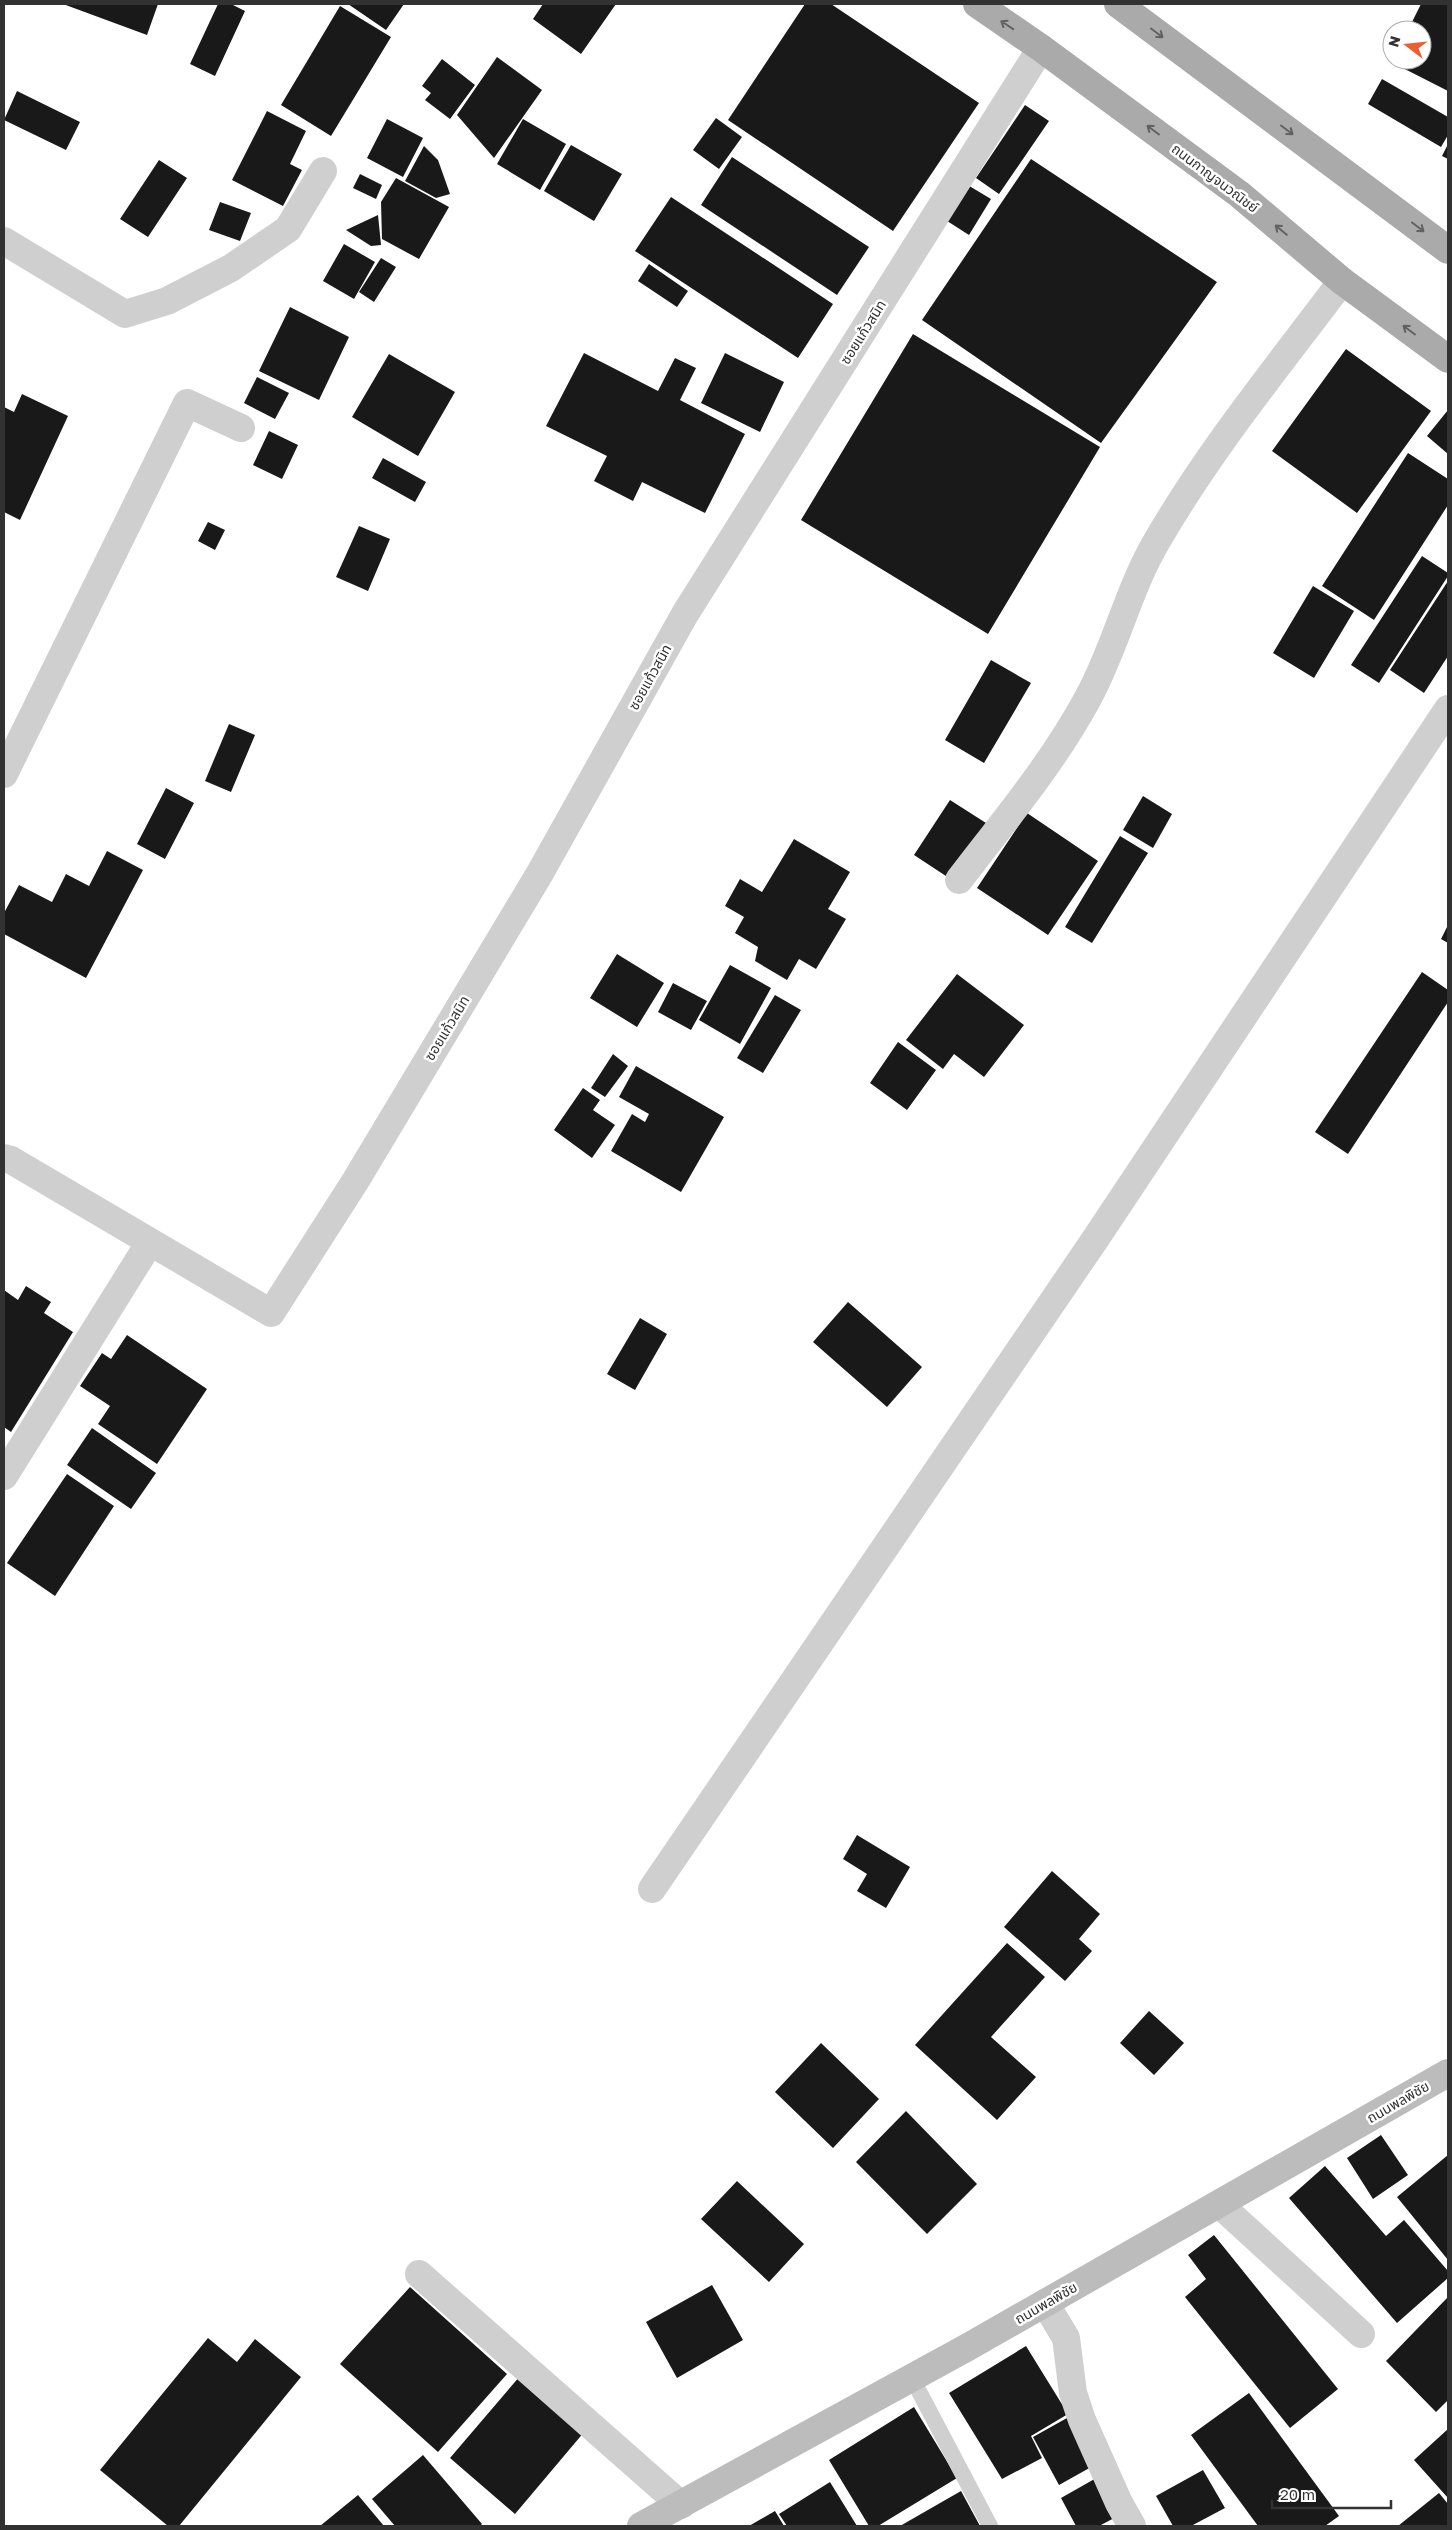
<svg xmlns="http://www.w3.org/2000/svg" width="1452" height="2530" viewBox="0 0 1452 2530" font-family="'Golos Text','Noto Sans Thai',sans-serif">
	<rect width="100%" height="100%" fill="#fff"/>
	<path fill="#191919" d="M63,4h95l-11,31z
		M218,4h13l14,7 -30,65 -25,-12z
		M348,4h56l-18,26z
		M543,4h73l-35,50 -48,-35z
		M805,4h26l148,99 -86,128 -165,-111z
		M1421,4h27v87l-57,-29 2,-2h29v-30h-14z
		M340,6l51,31 -60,99 -50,-31z
		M497,57l45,33 -48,68 -37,-43z
		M442,59l33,26 -25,34 -25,-19 6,-7 -9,-7z
		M1382,79l66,38v18l-7,12 -73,-43z
		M17,91l63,31 -14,28 -62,-30z
		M1025,105l24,16 -50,73 -23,-16z
		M267,111l39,20 -16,33 12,6 -19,36 -51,-26z
		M716,118l26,19 -23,32 -26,-19z
		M387,119l36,19 -20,39 -36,-19z
		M523,119l43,25 -26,46 -43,-26z
		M1448,144v15l-6,-3z
		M571,145l51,29 -28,47 -50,-30z
		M424,146l14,14 12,34 -14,4 -31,-17z
		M732,157l137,90 -32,48 -136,-90z
		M1031,159l186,123 -116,161 -179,-123z
		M159,160l28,18 -39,59 -28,-18z
		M360,174l22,11 -6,14 -23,-11z
		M396,178l53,29 -30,52 -37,-20 -1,-37z
		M966,184l25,15 -22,36 -25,-16z
		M671,197l162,107 -35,54 -163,-107z
		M220,202l31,11 -11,28 -31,-11z
		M378,215l3,30 -10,1 -25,-16z
		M344,244l31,18 -21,37 -31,-18z
		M381,258l15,9 -22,35 -15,-10z
		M649,264l39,27 -11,16 -39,-26z
		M290,307l59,30 -30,63 -60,-29z
		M913,334l187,113 -112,187 -187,-114z
		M1346,349l85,62 -74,102 -85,-62z
		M584,353l74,38 17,-33 21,10 -16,32 65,34 -40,79 -63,-31 -9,19 -39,-20 13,-25 -61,-30z
		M725,353l59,29 -24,50 -59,-29z
		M389,354l66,38 -37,64 -66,-39z
		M257,377l32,16 -14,26 -31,-16z
		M22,394l46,22 -48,104 -16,-8v-105l10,5z
		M1448,410v44l-21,-18z
		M269,431l29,14 -16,34 -29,-14z
		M1408,453l40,26v26l-74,115 -52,-34z
		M383,458l43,24 -11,20 -43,-24z
		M208,522l17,8 -10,20 -17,-9z
		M359,526l31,13 -22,52 -32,-14z
		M1422,556l26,17v3l-69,107 -28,-18z
		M1448,581v75l-24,37 -34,-23z
		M1313,586l41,25 -40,67 -41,-25z
		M991,660l40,23 -47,80 -39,-23z
		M229,724l26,11 -24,57 -26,-11z
		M166,788l28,15 -29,56 -28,-15z
		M1143,796l29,18 -19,34 -30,-18z
		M950,800l36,23 -37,55 -35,-23z
		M1027,813l71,48 -50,74 -71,-47z
		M1120,836l28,17 -56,90 -27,-16z
		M794,839l56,33 -22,37 18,10 -30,50 -17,-10 -12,21 -32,-19 3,-14 -23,-14 9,-16 -19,-11 15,-27 22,13z
		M107,851l36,19 -57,108 -82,-44v-21l15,-28 33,17 14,-28 23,12z
		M1448,925v18l-7,-4z
		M617,954l47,29 -27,44 -47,-29z
		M730,965l41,23 -31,56 -41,-24z
		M1422,972l26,18v12l-100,152 -33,-22z
		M957,974l67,51 -40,52 -30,-23 -11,15 -37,-29z
		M673,983l34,18 -16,29 -33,-18z
		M775,995l26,15 -38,63 -26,-15z
		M898,1042l38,28 -29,40 -37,-27z
		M613,1054l15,12 -23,31 -14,-9z
		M636,1066l88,51 -43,75 -70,-41 21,-37 13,8 4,-8 -30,-17z
		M583,1088l17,12 -7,10 22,15 -23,33 -38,-28z
		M26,1286l25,16 -7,11 29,19 -62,100 -7,-5v-137l14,10z
		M848,1302l74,65 -35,40 -74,-65z
		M640,1318l27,16 -32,56 -28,-16z
		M127,1335l80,54 -50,75 -59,-40 12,-18 -30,-20 22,-33 9,6z
		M92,1428l64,45 -25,36 -64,-44z
		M67,1474l47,32 -59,90 -48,-33z
		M857,1835l53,32 -24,41 -29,-17 10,-17 -24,-15z
		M1052,1871l48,43 -21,25 13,12 -27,30 -61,-54z
		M1007,1943l38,34 -54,60 45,40 -39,43 -82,-75z
		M1149,2011l35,32 -30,32 -34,-32z
		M821,2043l58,56 -46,49 -58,-56z
		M906,2111l71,73 -50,50 -71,-72z
		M1381,2135l27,40 -35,24 -26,-41z
		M1448,2155v105l-51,-63z
		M1325,2166l61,70 18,-16 44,51v7l-51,45 -108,-125z
		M737,2181l67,63 -35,38 -68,-63z
		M1214,2235l124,154 -48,39 -105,-131 21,-18 -18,-24z
		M712,2285l31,55 -66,38 -31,-56z
		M410,2287l97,87 -69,78 -98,-88z
		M1448,2297v103l-12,12 -50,-51z
		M208,2338l29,24 18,-23 46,38 -122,149h-11l-68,-56z
		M1026,2346l42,68 -37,22 11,22 -40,21 -53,-86z
		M520,2376l65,55 -70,83 -65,-56z
		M1249,2393l90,123 -14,10h-67l-67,-91z
		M914,2407l43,71 -79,48h-9l-40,-66z
		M1067,2418l26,48 -34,19 -26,-48z
		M1448,2429v69l-34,-38z
		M423,2455l59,69 -2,2h-85l-23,-27z
		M1203,2470l22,38 -34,18h-18l-17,-30z
		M1098,2477l22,38 -21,11h-23l-15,-28z
		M830,2482l27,44h-70l-8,-12z
		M961,2491l19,35h-80z
		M1439,2493l9,11v22h-50z
		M358,2495l26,31h-64z
		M775,2511l9,15h-35z"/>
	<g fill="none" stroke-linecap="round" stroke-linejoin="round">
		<path stroke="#cfcfcf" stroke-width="16" d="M912,2378l78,148"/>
		<path stroke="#cfcfcf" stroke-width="28" d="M4,241l121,73 42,-13 64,-33 57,-39 35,-58
			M4,774l183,-371 54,25
			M959,880c45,-59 94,-117 129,-182 28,-51 40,-109 70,-159 53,-91 121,-174 184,-258
			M4,1158l7,2 260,153 85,-133 184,-307 145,-259 356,-566
			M4,1476l146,-234
			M652,1889l442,-648 354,-532
			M1219,2204l142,130
			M419,2274l262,231
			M1045,2303l21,35 7,55 9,27 37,83 13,23"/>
		<path stroke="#bcbcbc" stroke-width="28" d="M641,2526l327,-179 480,-274"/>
		<path stroke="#aaa" stroke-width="28" d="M977,4l64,44 198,146 103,87 106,78
			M1118,4l330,246"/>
	</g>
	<defs><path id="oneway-shaft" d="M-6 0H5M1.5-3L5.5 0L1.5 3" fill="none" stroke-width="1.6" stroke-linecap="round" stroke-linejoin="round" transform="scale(1.25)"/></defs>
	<g stroke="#626262">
		<use href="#oneway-shaft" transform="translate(1007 25) rotate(-146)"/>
		<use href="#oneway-shaft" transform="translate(1157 33) rotate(37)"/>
		<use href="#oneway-shaft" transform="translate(1153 130) rotate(-143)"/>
		<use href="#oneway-shaft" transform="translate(1287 130) rotate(37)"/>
		<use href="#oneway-shaft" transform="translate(1418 227) rotate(37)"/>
		<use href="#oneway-shaft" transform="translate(1281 230) rotate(-140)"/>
		<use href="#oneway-shaft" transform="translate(1409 330) rotate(-143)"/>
	</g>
	<g text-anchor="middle" stroke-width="5" stroke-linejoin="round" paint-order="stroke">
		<g font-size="14" fill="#323232" stroke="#fff">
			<text transform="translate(1215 178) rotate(37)" y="5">ถนนกาญจนวณิชย์</text>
			<text transform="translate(863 332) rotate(-58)" y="5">ซอยแก้วสนิท</text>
			<text transform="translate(650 677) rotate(-61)" y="5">ซอยแก้วสนิท</text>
			<text transform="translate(447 1028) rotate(-59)" y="5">ซอยแก้วสนิท</text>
			<text transform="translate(1398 2102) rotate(-30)" y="5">ถนนพลพิชัย</text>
			<text transform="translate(1046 2303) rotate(-30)" y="5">ถนนพลพิชัย</text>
		</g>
	</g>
	<rect width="1452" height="2530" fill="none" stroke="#323232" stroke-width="10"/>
	<g transform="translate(1407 45) rotate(286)"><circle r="24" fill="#ffffff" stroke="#adadad"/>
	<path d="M0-4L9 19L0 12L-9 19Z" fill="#ea5e32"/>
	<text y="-8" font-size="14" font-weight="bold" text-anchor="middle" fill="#323232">N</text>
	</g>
	<path d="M1272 2500v8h119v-8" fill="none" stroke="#323232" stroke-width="2.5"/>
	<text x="1280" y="2500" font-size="15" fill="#323232" stroke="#ffffff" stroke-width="4" paint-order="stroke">20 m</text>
</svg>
